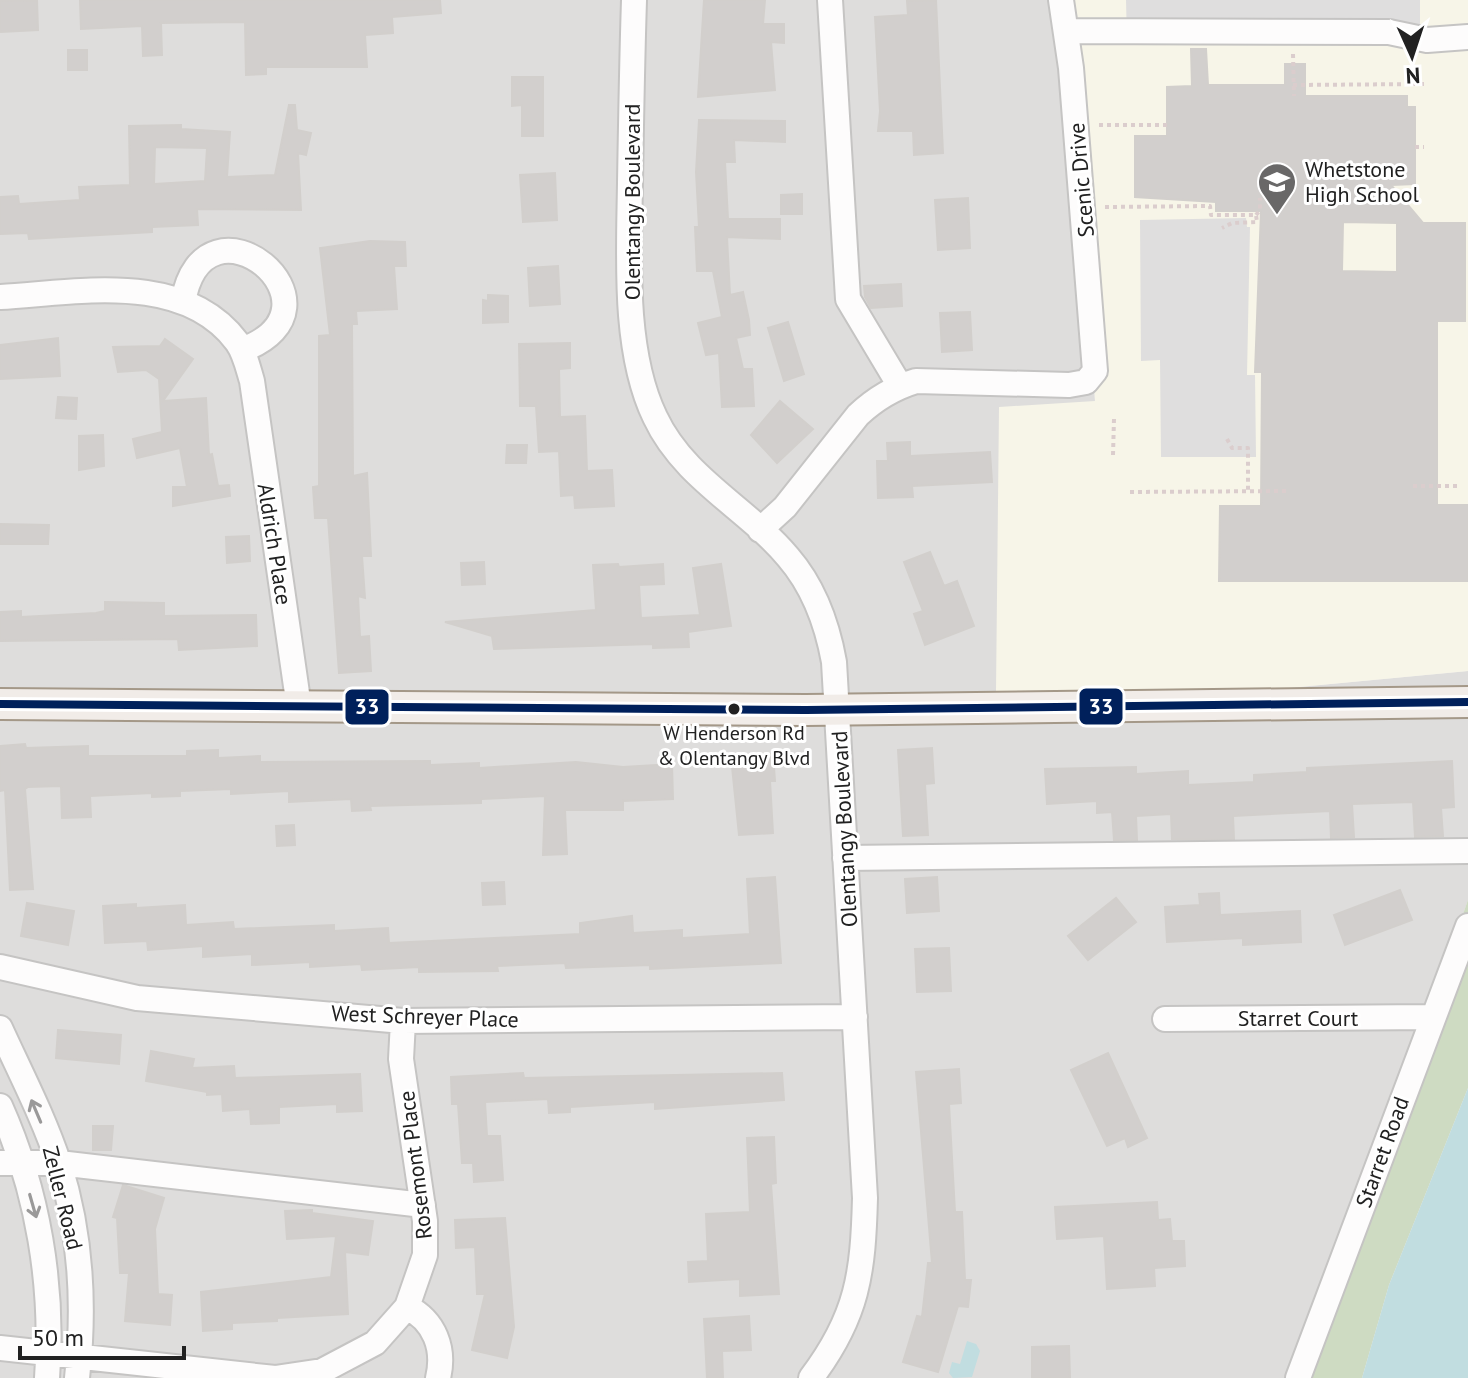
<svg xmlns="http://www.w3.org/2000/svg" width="1468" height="1378" viewBox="0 0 1468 1378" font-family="'PT Sans',sans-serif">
	<rect width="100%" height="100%" fill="#efedeb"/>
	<path fill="#dedddc" d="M0,0h1074l21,402 173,288 200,-19v229l-169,478h-1299z"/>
	<path fill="#f7f5e8" d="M1074,0h394v671l-200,19 -272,1 3,-284 96,-6z"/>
	<path fill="#cedbc2" d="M1468,900v188l-79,197 -27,93h-63z"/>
	<path fill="#dfdede" d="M1126,0h294v42h-293z
		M1246,218l1,9h3l-3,148h8l1,82h-95l-1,-97 -19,1 -1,-141z"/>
	<path fill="#c1dde0" d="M1468,1088v290h-106l27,-93z
		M967,1341l9,3 4,7 -8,26 -19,1 -4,-5 3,-11 8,2z"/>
	<path fill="#d2cfcd" stroke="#d2cfcc" stroke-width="2" fill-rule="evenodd" d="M37,0l1,30 -38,2v-31z
		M80,0h360l1,13 -49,4 1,16 -28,2 2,32h-101v7l-20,1 -1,-53 -84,1 1,32 -19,1 -1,-30 -61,3z
		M704,0h61l-2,24h21v19l-13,-1 4,48 -77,7z
		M936,0l7,153 -29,2 -1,-24h-35l2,-20 -5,-94 33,-2 -1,-14z
		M1191,49h15l2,36h77v-21h20v32h102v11h8v77l-24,1 32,38h42v98h-28v184h31v76h-249l1,-75h41l1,-134h-7l6,-161h-45v-9l-81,-5v-61h32v-49l25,-1zM1343,222l54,1v49l-55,-1z
		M68,50h19v20h-19z
		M512,77h31v59h-21v-31l-10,1z
		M289,105h6l2,25 14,3 -5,22 -8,-2 3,57 -104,-1 1,16 -46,2v5l-123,7 -1,-6 -28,1v-37l18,-1 1,8 61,-4 -1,-13 51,-2 -1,-59 52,-1v4l49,3 -3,45 48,-2zM155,147l52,1 -2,33 -51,3z
		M699,120l86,1v21l-51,-2 1,22h-10l3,57h52v20l-53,-2 3,58 13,-3 6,28 1,15 -14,3 7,31h9l2,37 -32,1 -3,-54 -13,2 -8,-32 24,-6 -9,-46h-16l-2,-44h4l-3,-55z
		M555,173l2,47 -34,2 -3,-47z
		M802,194v20h-21v-19z
		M968,198l2,50 -32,2 -3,-50z
		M370,241l35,1 1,24h-12l3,43 -41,2 1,13h-5l1,152 14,-3 4,83h-9l3,42 -7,-2 2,41 9,-1 2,35 -32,2 -11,-155h-13l-2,-31 6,-1v-150l11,-1 -10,-87z
		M558,266l2,38 -30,2 -2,-38z
		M901,284l1,22 -31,2 -6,-11 -1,-11z
		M488,295l20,1v26l-25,1v-23l5,1z
		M970,312l2,38 -30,2 -2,-39z
		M788,322l16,52 -20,7 -16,-53z
		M58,338l2,38 -60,3v-34z
		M165,339l28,20 -30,42 43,-3 3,57 3,-1 6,32 11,-1 1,11 -57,10v-19h14l-7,-39 -43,10 -4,-19 29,-7 -3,-53 -13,-9 -28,2 -5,-25 47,-1z
		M570,343v25l-11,1 1,48 25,-1 2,55 25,-1 2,36 -39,2 -1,-13 -13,1 -2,-45 -20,1 -3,-46h-16l-1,-62z
		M58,397l19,1 -1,21 -20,-1z
		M780,401l33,28 -36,34 -26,-28z
		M103,435l1,31 -25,4v-34z
		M910,442v14l80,-4 2,30 -80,4 1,11 -35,1 -1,-37h11l-1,-18z
		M507,445h20l-1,18h-20z
		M0,524l49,1 -1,19h-48z
		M249,536l1,25 -23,2 -1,-26z
		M930,552l14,34 13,-5 17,45 -49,19 -11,-31 9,-3 -19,-49z
		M484,562l1,22 -23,1 -1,-22z
		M618,564l1,3 44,-3 1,20 -25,1 2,33 59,-3 -7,-47 28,-4 10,62 -43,6 1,15 -36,1v-4l-159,5 -2,-13 -47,-14 151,-12 -3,-45z
		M105,602l59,1v13l92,-1 1,31 -78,4 -1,-11 -178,2v-29l21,-1v6l75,-4 9,-2z
		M25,744l1,4 62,-2v10h99v-5l31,-1v8l42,-2v6l170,-1v4l49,-2v5l97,-6 47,5 49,-3 1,35 -50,2v9h-58l2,44 -24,1 2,-59 -64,3v4l-111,3 1,4 -19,1 -1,-12 -62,3v-11l-58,3v-5l-51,2v5l-28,1v-4l-62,3 1,21 -29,1 -1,-32 -33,1 -3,2 8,100 -23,1 -5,-100 -5,1v-45z
		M932,748l2,35 -9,1 3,51 -25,1 -5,-86z
		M773,754l2,27h-5l3,52 -34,2 -8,-78z
		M1452,761l2,46 -13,1 2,28 -28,1 -2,-35 -61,2 2,33 -23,1 -1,-27 -97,5 1,23h-62l-1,-25 -35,2 1,24h-23l-2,-28 -15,1v-12l-50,3 -2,-35 91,-2v7l52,-3v14l66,-3v-7l53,-3v-4z
		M294,825l1,20 -18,1 -1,-20z
		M775,877l6,86 -131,6v-4l-84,3 -1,-5 -68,3 1,5 -79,1v-5l-57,3 -1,-6 -51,3v-5l-58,3v-11l-49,3v-11l-55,4 -1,-9 -42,2 -2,-37 33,-2v4l49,-3 1,20 47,-3 1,7 100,-4v6l54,-3 1,15 191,-9v-11l52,-7 1,17 49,-3v8l68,-4 -3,-55z
		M937,877l2,34 -32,2 -2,-34z
		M504,882l1,22 -22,1 -1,-22z
		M1400,890l12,30 -67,25 -11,-30z
		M1219,893l1,22 80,-4 1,31 -58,3v-7l-76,4 -2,-35 35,-2 -1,-11z
		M1116,898l20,24 -48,38 -20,-24z
		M27,903l47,8 -6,34 -47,-9z
		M949,948l2,43 -34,1 -2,-43z
		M58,1030l63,5 -2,29 -63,-6z
		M151,1051l43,8 -2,9 42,-2 1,12 125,-4 2,37 -25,1v-8l-58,3v16l-28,1 -1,-15 -27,2 -1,-17 -15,1v-3l-61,-11z
		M1108,1053l39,85 -19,9 -3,-9 -18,8 -36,-76z
		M959,1069l2,34 -12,1 6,108h7l3,68h6l-3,27 -10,-1 -20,66 -35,-10 14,-46 5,1 6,-54h4l-16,-191z
		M523,1073l1,5 258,-5 2,27 -129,9v-7l-85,5v5l-21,1 -1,-14 -63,3 2,34h13l3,44 -29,2 -1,-19h-11l-4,-59h-6l-1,-27z
		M93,1126h20l-2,24h-18z
		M774,1137l2,46 -5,1 8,110 -39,2v-17l-51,3 -1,-20 20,-1 -2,-47 44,-2 -3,-74z
		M123,1185l41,13 -9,31 3,65 14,1 -2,30 -45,-4 4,-48h-9l-3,-55 -4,-1z
		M1157,1202l1,18 12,-1 2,22h12l1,25 -31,2 1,18 -48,3 -3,-53 -47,3 -2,-32z
		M312,1210v3l61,8 -5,34 -23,-3 3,62 -71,4v3l-45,2v6l-29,2 -2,-39 130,-15 5,-41 -49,3 -2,-28z
		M505,1218l9,109 -7,31 -35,-8 13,-56h-8l-2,-47 -19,1 -1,-28z
		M749,1316l2,34 -29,1 1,27h-16l-3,-59z
		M1069,1346l1,32h-38v-31z"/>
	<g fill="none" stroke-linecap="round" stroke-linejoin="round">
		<g stroke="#c5c4c3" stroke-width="28">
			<path id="minor" d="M634,0c-2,61 -3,122 -4,183 -1,72 -7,168 25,234 29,62 91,90 133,140 26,30 39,66 46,105l31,536c-2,75 -7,118 -54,180
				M830,0l18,299 52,87
				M1066,31l323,1 38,8 41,-3
				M0,297c76,-4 183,-27 237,45 8,11 11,26 15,39l47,326
				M183,302c21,-121 174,5 59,48
				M760,530l25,-23 73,-92c18,-17 35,-27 58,-34l153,4 17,-3 9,-11 -24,-303 -10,-68
				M845,858l623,-7
				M0,967l137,31 266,23 452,-4
				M1165,1019l267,-2
				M0,1028c20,44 44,90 59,136 22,69 26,142 18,214
				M0,1106c38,85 54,180 47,272
				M0,1163h59l364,42
				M407,1307c28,14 38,42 31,71
				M0,1348l275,30 47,-7 53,-28 32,-36 18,-52v-34l-24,-162 2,-38
				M1298,1378l170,-452"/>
		</g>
		<g stroke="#a49888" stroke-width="34">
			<path id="major" d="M0,704l806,6 662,-8"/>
		</g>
		<path stroke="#dbcdcd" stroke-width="4" stroke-dasharray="4 4" stroke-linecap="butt" d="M1293,54l1,42
			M1293,85l131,-1
			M1099,125h68
			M1415,147h9
			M1105,207l105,-1 1,9h45l1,7 -25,1 -10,5
			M1256,215l4,-5v-12
			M1227,439l5,9h16v43
			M1113,455l1,-36
			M1413,486h47
			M1130,492l156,-1"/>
		<use href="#minor" stroke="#fdfcfc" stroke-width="24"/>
		<use href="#major" stroke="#f1ece8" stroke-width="30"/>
		<g stroke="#fff" stroke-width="14">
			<path id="bus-1" d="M0,704l806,6 662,-8"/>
		</g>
		<use href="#bus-1" stroke="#00205b" stroke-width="8"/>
	</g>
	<defs><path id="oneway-shaft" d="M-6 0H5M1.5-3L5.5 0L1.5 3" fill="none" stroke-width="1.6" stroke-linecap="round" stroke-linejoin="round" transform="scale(2)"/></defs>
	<g stroke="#9a9999">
		<use href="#oneway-shaft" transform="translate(36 1111) rotate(-113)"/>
		<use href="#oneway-shaft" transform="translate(33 1206) rotate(74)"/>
	</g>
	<defs>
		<g id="school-pin" transform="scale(2)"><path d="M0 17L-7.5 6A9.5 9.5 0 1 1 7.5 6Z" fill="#696868" stroke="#fff"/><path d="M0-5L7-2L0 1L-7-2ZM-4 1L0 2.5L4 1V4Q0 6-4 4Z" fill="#fff"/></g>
	</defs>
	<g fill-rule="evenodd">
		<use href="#school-pin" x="1277" y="182"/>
	</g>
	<circle fill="#212121" stroke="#fff" stroke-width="3" cx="734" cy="709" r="7"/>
	<g text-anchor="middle" stroke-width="6" stroke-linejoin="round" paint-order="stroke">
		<g font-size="20" fill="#212121" stroke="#fff">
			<text x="734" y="740">W Henderson Rd<tspan x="734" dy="25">&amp; Olentangy Blvd</tspan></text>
		</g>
		<g font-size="22" fill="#212121" stroke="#fff" text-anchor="start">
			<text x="1305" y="177">Whetstone<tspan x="1305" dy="25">High School</tspan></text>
		</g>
		<g font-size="22" fill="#212121" stroke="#fff">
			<text transform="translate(1081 180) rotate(-95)" y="8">Scenic Drive</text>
			<text transform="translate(632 202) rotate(-90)" y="8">Olentangy Boulevard</text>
			<text transform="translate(275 544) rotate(81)" y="8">Aldrich Place</text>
			<text transform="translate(844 829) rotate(-93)" y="8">Olentangy Boulevard</text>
			<text transform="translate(425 1016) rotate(2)" y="8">West Schreyer Place</text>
			<text x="1298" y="1026">Starret Court</text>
			<text transform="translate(1382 1152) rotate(-70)" y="8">Starret Road</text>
			<text transform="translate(415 1165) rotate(-97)" y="8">Rosemont Place</text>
			<text transform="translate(63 1198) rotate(76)" y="8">Zeller Road</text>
		</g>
	</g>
	<g stroke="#fff" stroke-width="3">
		<rect x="1078" y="687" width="46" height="39" rx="8" fill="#00205b"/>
		<rect x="344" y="688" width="46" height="38" rx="8" fill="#00205b"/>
	</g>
	<g font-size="22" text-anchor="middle" font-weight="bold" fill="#fff">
		<text x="1101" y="714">33</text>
		<text x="367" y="714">33</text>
	</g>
	<g transform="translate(1412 56) rotate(177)" stroke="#ffffff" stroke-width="6" paint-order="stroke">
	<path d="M0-6L14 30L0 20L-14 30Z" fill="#212121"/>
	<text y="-12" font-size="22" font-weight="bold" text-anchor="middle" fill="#212121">N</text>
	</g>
	<path d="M20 1346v12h164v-12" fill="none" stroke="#212121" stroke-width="4"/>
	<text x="32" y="1346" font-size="24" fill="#212121" stroke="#ffffff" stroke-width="6" paint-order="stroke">50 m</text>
</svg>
